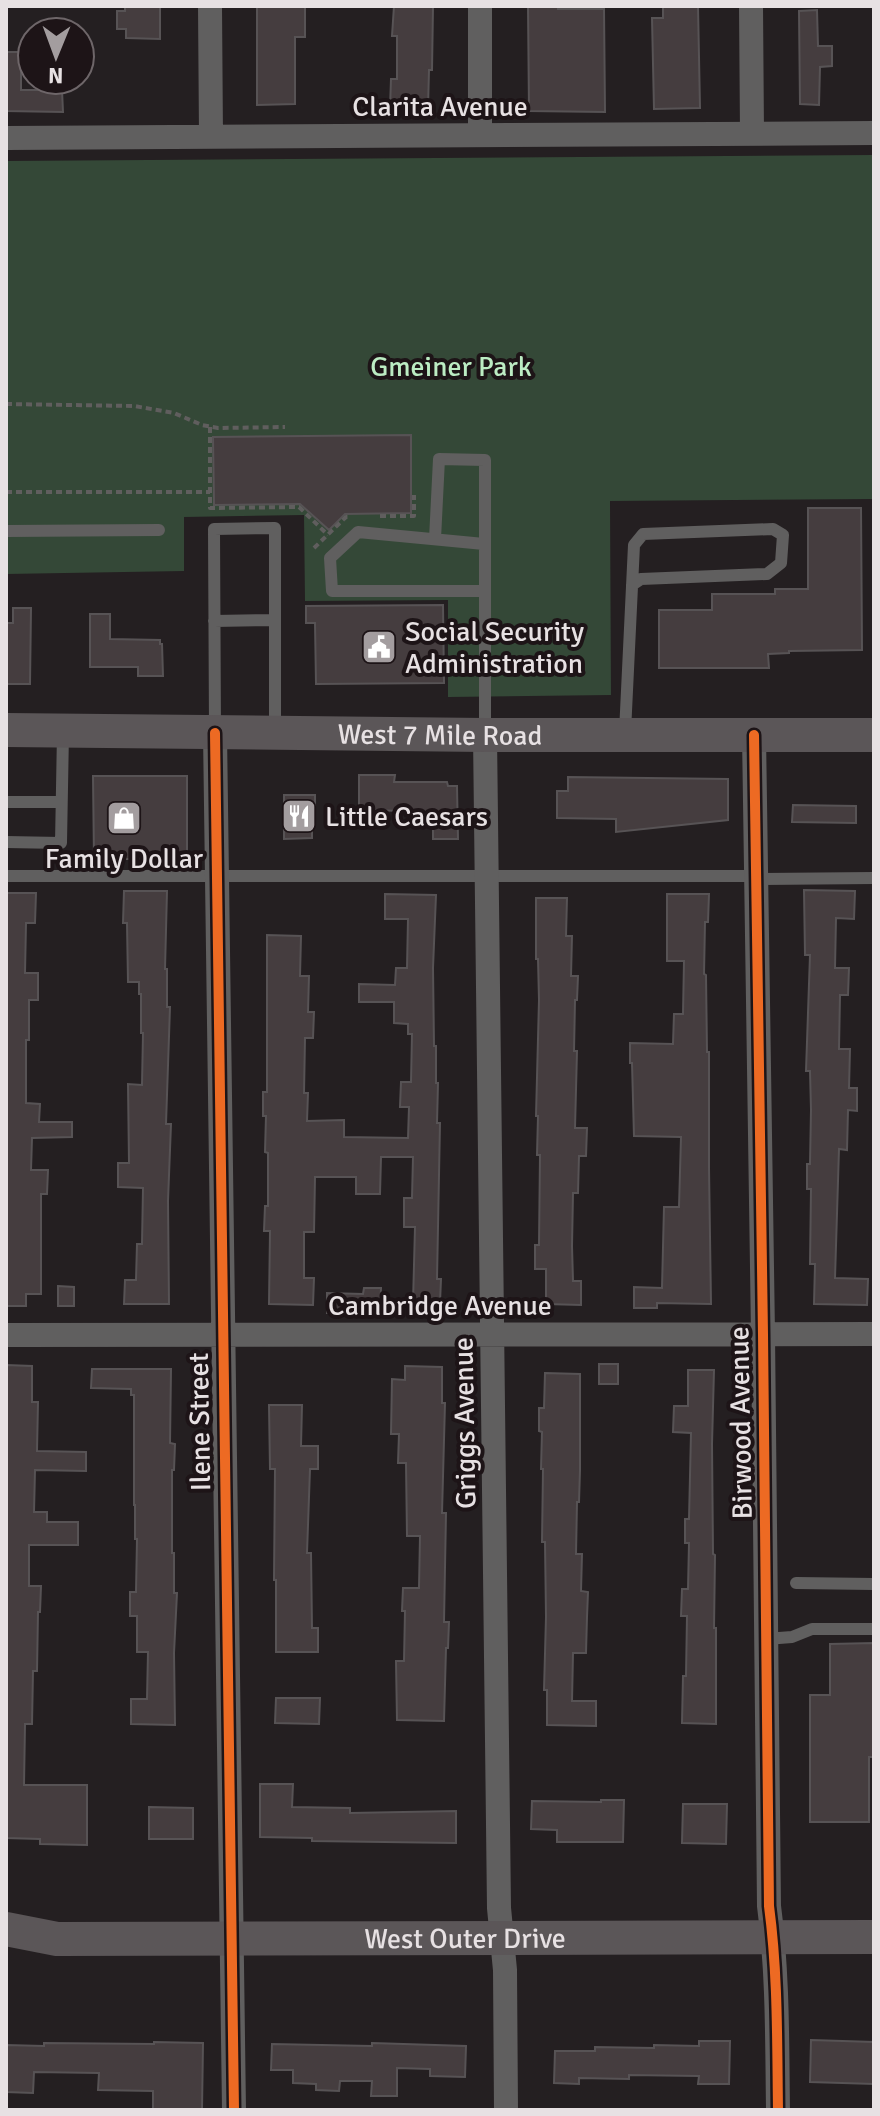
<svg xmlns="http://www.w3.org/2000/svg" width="880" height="2116" viewBox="0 0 880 2116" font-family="Signika,sans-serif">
	<rect width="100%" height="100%" fill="#241f21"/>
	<path fill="#344837" d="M874,155v344l-264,2 1,194 -163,2v-97l-143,1 -1,-86 -120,2v54l-178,3v-413z"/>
	<path fill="#453d3f" stroke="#575355" stroke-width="2" d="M125,6h35v33l-34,-1v-9h-9v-18h8z
		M257,6h48v31h-10v67l-38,1z
		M394,6h39l-1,64h-3l-1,39 -38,-1 1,-29h6v-43h-5z
		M528,6h30v3h46l1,103 -76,-1z
		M663,6h35l2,102 -46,1 -2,-91h11z
		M817,10l1,36h14v20l-12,1 -1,38 -19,-1 -1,-93z
		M6,52h15v38h41l1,22 -57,-1z
		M411,435v78l-66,1 -16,16 -29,-26 -86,1 -1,-68z
		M808,508h53l1,142 -73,1v2l-21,1 1,14h-110v-58h53v-16h63v-5h33z
		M443,605l1,78 -128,1 -1,-61h-9v-17z
		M13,608h18l-1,76h-24v-61h7z
		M90,614h20v25l50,1v4h2l1,32h-25v-9h-48z
		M359,775h36l-1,7h53l1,4h9l1,53h-25v-22l-24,1v-7l-50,-1z
		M93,776h94v83h-93z
		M568,777l160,2v41l-112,12v-13l-59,-1v-27h11z
		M284,795h31v22l-3,-1v22l-28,1z
		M793,805l63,1v17l-64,-1z
		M804,890l51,1 -1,28 -18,-1 -1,50h14l-1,27h-8l-1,54h11l-1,39h8v23l-9,-1 -1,40 -8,-1 -4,129 33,1 -1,26 -53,-1 1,-40h-5l1,-75h-4v-25h3l1,-54 -1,-39h-4l4,-116h-5z
		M124,891h43l-2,78h2v38h3l-4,117h5l-3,77 1,103h-45l1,-24h11l1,-36h5l1,-56 -25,-1v-24h11l-1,-79 14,1 1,-52h-2v-39h-2v-12h-11l-1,-59h-4z
		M6,893h30l-1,30h-9l-1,50h13v27h-9v40h-3v63l14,1 -1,18h33v15l-40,1 -1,32h17l-1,24h-6v100h-15v12h-20z
		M385,894l51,1 -3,73 1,78h2v37h2l-1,40h3l-3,156h4l-1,24h-27l2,-76h-11v-29h8l1,-41h-32l-1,37h-24v-17h-41l-1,55h-10v46h10l-1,27 -44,-1 1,-73h-6l1,-25h3v-53l-3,-1 1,-36h-3v-24h4v-157l34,1 -1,40h9l-1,36h6l-1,26h-8l-1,55h4l-1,28 37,-1v17l64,1 1,-31h-9l1,-25h10l1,-48h-4v-10l-14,-1v-21h-35v-18l36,1 1,-17h11l1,-49h-23z
		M667,894h42l-1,28h-3l-1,52 2,1 1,77h2v116l2,136 -54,-1v5h-23v-21l28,1 2,-81h15l2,-70 -47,-1 -2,-73h-2v-20l43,1 1,-30h9l1,-53h-17z
		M536,898h31l-1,38h6l-1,40h7l-1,24h-2l-1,51h3l-2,77h12l-1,28h-7l-1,37h-5l-1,53 1,35h8v24l-35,-1v-35h-11v-24h4l1,-90h-3l1,-39h-2l3,-116 -1,-41h-2z
		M58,1286l16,1v19h-16z
		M364,1288h17l-1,23h-34v2h-19v-20l36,1z
		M599,1364h19v20h-19z
		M6,1365l26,1v36h6l-1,49 49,1v19l-51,-1 -1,42h13v10h31v23h-49v41h12l-1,26h-2l-1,59h-4l-1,53h-7l-1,61h63v60l-47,-1v-5l-34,-1z
		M405,1366l37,1v36h3l-3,110h4l-2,109h5l-1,26h-2l-2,73 -47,-1 -1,-59h8l1,-50h-3l1,-23h16l1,-52h-13l-1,-73h-8l1,-29h-8l1,-55 13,1z
		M92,1369h79l-1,74 5,1 -1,26h-2v83h2v40h3l-3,60 1,72 -44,-1v-25h16l1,-47h-11v-36h-7v-24h6l1,-53h-2v-34h-1v-110h-3v-6l-40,-1z
		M688,1370h26l-2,74 1,110 2,1 -1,73h2v96l-34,-1 1,-47h3l1,-60h-6l1,-27h6l1,-46h-4v-24h4l2,-86 -18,-1 1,-26h14z
		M545,1373l35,1v96l-1,32h-2l-1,52h6l-1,37 7,1 -1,25 -1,36h-13l-1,48h24v25l-49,-1v-35h-3l2,-73 -1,-75h-3l1,-73h-2l1,-37 -3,-1v-23h5z
		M269,1405h33l-1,41h17v23h-8l-3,84h4l1,75h6v24h-42v-72h-2l1,-111h-5z
		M874,1643v114h-5v65h-59v-127h20v-51z
		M276,1698h44l-1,26 -44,-1z
		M260,1784h33l-1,23 58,1v5l106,-2v32l-144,-2v-3l-52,-1z
		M601,1800h23l-1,42h-66v-12l-26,-1 1,-28 69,1z
		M683,1804h44l-1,40 -44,-1z
		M149,1807l44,1v31h-44z
		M811,2040l63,2v42l-64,-2z
		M699,2041h31l-1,43h-31l1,-8 -70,-1v4l-50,-1v6l-25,-1 1,-32h40v-4l59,1v-3l45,1z
		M154,2042l49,1 -1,67h-49v-19l-55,-1 1,-17 -65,-1 -1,21 -27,-1v-47l38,1v-3l110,1z
		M372,2043l94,3 -1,31 -35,-1v-7l-33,-1v28h-26l1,-15h-32l-1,10 -23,-1v-6l-23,-1v-13h-22l1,-26 100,2z"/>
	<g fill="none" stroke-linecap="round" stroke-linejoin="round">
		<path stroke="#605e5e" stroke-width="4" stroke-dasharray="6 4" stroke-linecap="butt" d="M6,404l128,2 40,7 28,12 16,3 67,-1
			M210,427v81l89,-1 29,28
			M6,492h204
			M380,516h34v-21
			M314,548l32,-31h5"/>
		<path stroke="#605f5f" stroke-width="12" d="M6,531l153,-1
			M435,539l4,-80 46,1v274
			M484,591h-152l-2,-33 28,-26 126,12
			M214,621l61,-1
			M215,731l-1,-202 61,-1v202
			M625,732l9,-187 9,-11 130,-5 10,6 -2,28 -14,11 -126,5 -9,6
			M6,802h55
			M6,842l55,1 2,-110
			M6,876h750
			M756,879l118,-1
			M796,1583l78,1
			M766,1639l26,-2 20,-8h62"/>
		<path stroke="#605f5f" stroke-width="24" d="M210,6l1,131
			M480,6v129
			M751,6l1,127
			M6,138l868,-5
			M215,733l19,1377
			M485,735l14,1173 6,62 1,140
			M754,735l9,599 6,572c9,68 8,136 9,204
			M6,1335l868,-1"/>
		<g stroke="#5b5658" stroke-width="34">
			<path id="s1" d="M6,730l479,5h389"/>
			<path id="s2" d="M6,1929l51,10 817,-2"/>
		</g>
		<g stroke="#1d1417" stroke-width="15">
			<path id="cycleway" d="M215,733l19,1377
				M754,735l9,599 6,572c9,68 8,136 9,204"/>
		</g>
		<use href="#cycleway" stroke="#ed6a23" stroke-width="10"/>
	</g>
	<defs>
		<g id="civic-square" transform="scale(1.8)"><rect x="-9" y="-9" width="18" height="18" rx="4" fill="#a39d9f" stroke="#1d1417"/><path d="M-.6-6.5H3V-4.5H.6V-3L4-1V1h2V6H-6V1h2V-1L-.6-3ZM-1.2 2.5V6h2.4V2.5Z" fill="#fff"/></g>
		<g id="restaurant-square" transform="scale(1.8)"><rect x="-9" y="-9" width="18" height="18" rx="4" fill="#a39d9f" stroke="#1d1417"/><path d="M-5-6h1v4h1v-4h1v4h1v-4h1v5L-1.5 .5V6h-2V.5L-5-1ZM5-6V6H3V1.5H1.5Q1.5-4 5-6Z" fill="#fff"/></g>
		<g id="shop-square" transform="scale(1.8)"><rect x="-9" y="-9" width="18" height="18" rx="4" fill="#a39d9f" stroke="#1d1417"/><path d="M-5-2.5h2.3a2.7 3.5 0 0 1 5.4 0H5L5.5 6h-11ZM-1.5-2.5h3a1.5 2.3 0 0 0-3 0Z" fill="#fff"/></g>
	</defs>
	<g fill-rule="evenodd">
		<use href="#civic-square" x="379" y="647"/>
		<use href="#restaurant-square" x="299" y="816"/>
		<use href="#shop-square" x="124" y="818"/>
	</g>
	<g text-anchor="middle" stroke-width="8" stroke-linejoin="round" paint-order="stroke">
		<g font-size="28" fill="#e7e1e3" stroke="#1d1417">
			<text x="440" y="116">Clarita Avenue</text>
			<text dy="10" stroke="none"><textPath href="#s1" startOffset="434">West 7 Mile Road</textPath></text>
			<text x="440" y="1315">Cambridge Avenue</text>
			<text transform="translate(199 1422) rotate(-91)" y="10">Ilene Street</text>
			<text transform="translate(464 1423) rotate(-91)" y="10">Griggs Avenue</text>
			<text transform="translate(740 1423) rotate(-91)" y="10">Birwood Avenue</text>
			<text dy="10" stroke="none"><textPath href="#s2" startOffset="460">West Outer Drive</textPath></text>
		</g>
		<g font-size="28" fill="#bcecc3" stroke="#1d1417">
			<text x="451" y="376">Gmeiner Park</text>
		</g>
		<g font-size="28" fill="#e7e1e3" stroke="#1d1417" text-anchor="start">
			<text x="405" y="641">Social Security<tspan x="405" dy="32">Administration</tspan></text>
			<text x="325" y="826">Little Caesars</text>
			<text x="124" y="868" text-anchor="middle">Family Dollar</text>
		</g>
	</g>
	<rect width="880" height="2116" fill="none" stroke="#e7e1e3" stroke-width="16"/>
	<g transform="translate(56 56) rotate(181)"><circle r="38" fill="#1d1417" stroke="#6e6669" stroke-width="2"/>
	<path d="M0-6L14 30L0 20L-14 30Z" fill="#a39d9f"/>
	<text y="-12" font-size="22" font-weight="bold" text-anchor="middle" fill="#e7e1e3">N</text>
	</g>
</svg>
